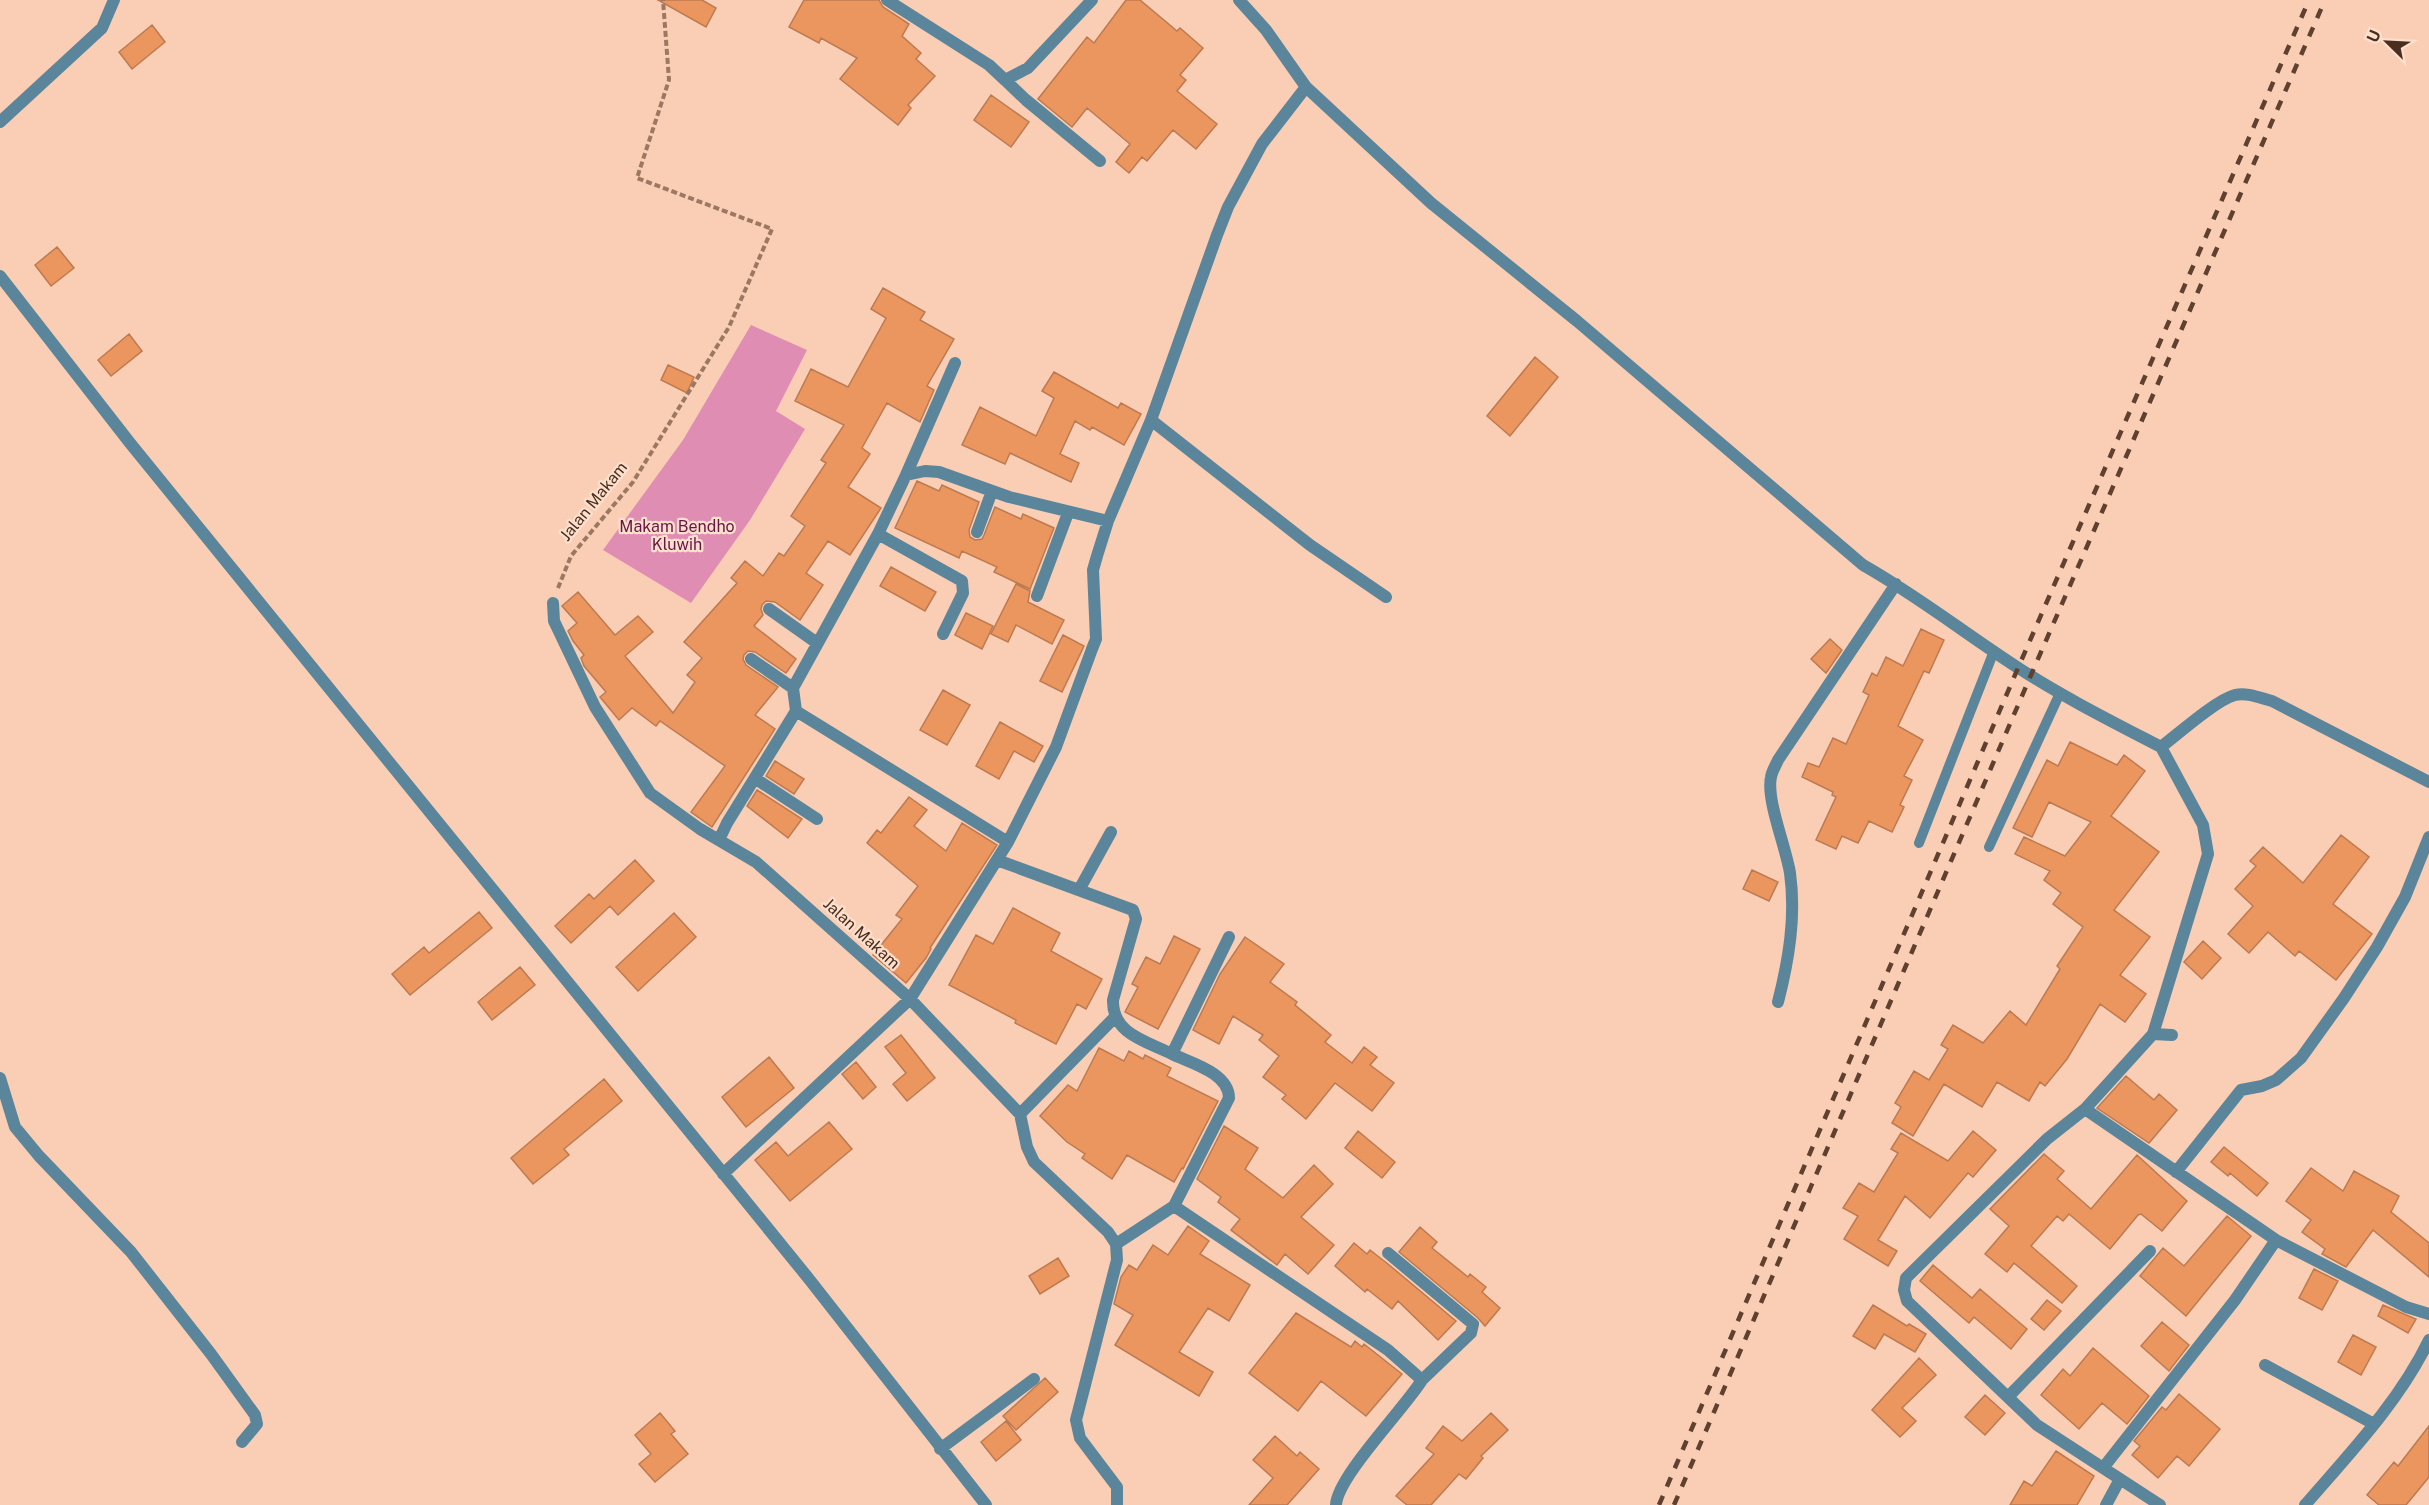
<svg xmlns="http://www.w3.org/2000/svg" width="2429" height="1505" viewBox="0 0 2429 1505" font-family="'Public Sans',sans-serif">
	<rect width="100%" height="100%" fill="#faceb4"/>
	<path fill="#df8db2" d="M751,325l56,25 -31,61 29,18 -55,91 -59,83 -88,-53 80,-110z"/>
	<path fill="#eb955f" stroke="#bd7a51" stroke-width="1.5" d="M658,0h44l14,8 -10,19z
		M804,0h75l4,7 26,17 -7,12 19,17 -5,6 19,17 -27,29 3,3 -13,17 -58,-46 17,-21 -36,-20 -2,5 -30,-16z
		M1126,0h14l37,31 3,-3 23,20 -23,27 6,5 -9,11 40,33 -21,25 -23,-19 -26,31 -5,-4 -13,16 -13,-11 14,-18 -43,-36 -15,19 -34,-28 49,-62 7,6z
		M152,25l13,17 -33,27 -13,-17z
		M991,95l38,27 -18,25 -37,-27z
		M57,247l17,21 -23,18 -16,-21z
		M883,288l42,24 -5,8 34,19 -27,47 7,4 -14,32 -33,-19 -25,45 8,6 -22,33 33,21 -31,47 -22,-14 -22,32 17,12 -23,35 -25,-18 -9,-1 -4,4 -1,4 2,6 -9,11 42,33 -10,14 -31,-21 -7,-1 -4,4 -1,4 3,6 32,22 -23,28 20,14 -63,98 -21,-15 34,-46 -65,-45 -4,5 -24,-18 -13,12 -19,-23 6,-5 -22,-26 -3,-8 3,-3 -11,-14 -5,-10 9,-8 -15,-17 16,-14 37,43 23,-19 15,16 -28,24 48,57 22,-31 -8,-7 15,-17 -18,-16 53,-59 -6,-5 14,-17 18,15 16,-23 5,3 21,-30 -14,-10 35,-53 -5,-3 23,-35 -49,-24 16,-32 37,18 38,-69 -15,-9z
		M129,334l13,17 -31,25 -13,-16z
		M1535,357l23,20 -48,59 -23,-20z
		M668,365l26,12 -7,16 -26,-13z
		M1054,372l64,36 3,-5 20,11 -17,31 -32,-18 -2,3 -15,-9 -15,33 19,9 -8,19 -61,-29 -5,11 -43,-19 18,-38 56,29 18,-38 -12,-7z
		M917,481l22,10 3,-6 37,17 -10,28 1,7 5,3 7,-1 2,-4 11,-28 26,12 2,-5 31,14 -24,61 -36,-17 3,-5 -35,-16 -3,7 -64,-30z
		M891,567l45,25 -11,19 -45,-25z
		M1016,584l14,7 -2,11 36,18 -12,24 -36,-19 -8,17 -17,-8z
		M966,613l27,13 -11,23 -27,-14z
		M1921,629l23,11 -15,33 -5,-2 -26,55 25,14 -19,36 8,4 -12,25 4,2 -12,25 -23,-11 -11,22 -16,-7 -6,13 -20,-9 20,-43 -4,-2 1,-3 -31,-15 6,-14 11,4 14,-29 13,6 23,-49 -6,-3 9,-19 5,3 9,-19 17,9z
		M1063,635l21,11 -22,46 -22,-11z
		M1830,639l12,11 -16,23 -15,-14z
		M943,690l27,15 -23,40 -27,-15z
		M1000,722l43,24 -9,16 -20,-11 -15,28 -23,-13z
		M2070,742l47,23 7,-10 21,16 -34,45 48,36 -45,58 36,27 -30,38 26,19 -21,28 -25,-18 -33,55 -22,27 -5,-4 -11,19 -32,-19 -15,25 -38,-23 -31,52 -21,-13 9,-16 -6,-4 19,-32 15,9 19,-31 -7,-4 12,-20 30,18 27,-32 16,14 34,-56 -3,-3 26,-39 -30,-23 8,-11 -17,-13 6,-9 -35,-17 9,-17 41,19 26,-34 -42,-20 -17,35 -19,-9 34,-68 11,6z
		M775,761l29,18 -10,15 -28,-18z
		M757,790l45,29 -14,19 -41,-32z
		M909,797l18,13 -13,16 32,25 16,-28 35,22 -67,103 1,1 -5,9 -20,25 -33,-28 29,-36 -6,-4 22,-29 -51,-43 10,-13 4,3z
		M2341,835l28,22 -36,47 39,30 -36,46 -37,-29 -4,5 -27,-24 -19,21 -21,-19 25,-28 -18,-17 21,-23 -6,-5 13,-14 40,36z
		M635,860l19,21 -36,34 -8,-9 -39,37 -16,-17 34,-32 5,5z
		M1752,870l26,12 -9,19 -26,-12z
		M1013,908l47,25 -9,18 51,28 -16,30 -9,-5 -21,40 -41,-21 1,-3 -67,-35 27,-50 17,9z
		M479,912l13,16 -82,67 -18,-21 32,-27 5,6z
		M674,913l22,24 -58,54 -22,-24z
		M1174,936l26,13 -42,80 -33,-17 13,-25 -6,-3 14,-27 14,7z
		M1245,937l39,27 -14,18 27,20 -2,3 36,30 -6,7 27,21 12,-16 13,10 -7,8 24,18 -22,28 -37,-28 -29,36 -24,-20 4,-4 -23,-18 16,-21 -20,-16 4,-5 -30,-19 -14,28 -26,-14 27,-56z
		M2203,941l18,17 -19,21 -18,-17z
		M520,967l15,18 -43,35 -14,-18z
		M901,1035l34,43 -28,23 -14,-17 13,-11 -21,-26z
		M1099,1048l25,13 5,-10 14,8 2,-4 26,13 -4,8 51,25 -35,68 -1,-1 -8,14 -47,-27 -15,24 -30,-21 3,-4 -18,-12 -27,-26 28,-31 9,6z
		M769,1057l25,31 -48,39 -24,-30z
		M856,1062l20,25 -13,12 -21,-25z
		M2126,1076l28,24 5,-6 18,16 -28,33 -52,-35z
		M604,1079l18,22 -58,48 5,6 -36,29 -22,-26z
		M829,1122l23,27 -62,52 -35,-41 21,-18 12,14z
		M1224,1126l34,22 -13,21 38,29 31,-33 19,19 -32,33 33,28 -26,29 -23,-20 -8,11 -46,-35 9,-11 -22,-17 3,-5 -24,-18z
		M1358,1131l37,31 -13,16 -37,-30z
		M1973,1131l23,19 -23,27 -5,-4 -38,45 -25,-22 -27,44 19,11 -9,15 -44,-27 14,-23 -15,-8 16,-25 15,9 24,-39 -7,-4 10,-16 47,28z
		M2224,1147l44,36 -11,13 -27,-23 -2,3 -17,-14z
		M2044,1154l20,17 -7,8 34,30 46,-54 50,46 -25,30 -21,-17 -3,1 -28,34 -41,-35 -6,7 -6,-5 -26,30 46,40 -15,17 -48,-40 -7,9 -22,-18 24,-28 -19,-17z
		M2311,1168l32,23 11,-20 45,25 -8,16 38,31v34l-56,-47 -27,37 -24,-13 3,-5 -23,-17 9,-12 -25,-19z
		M2227,1216l24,20 -65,80 -46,-40 23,-28 21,18z
		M1188,1226l21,15 -9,13 50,31 -21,36 -21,-13 -29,44 34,20 -14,24 -84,-51 18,-30 -19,-11 7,-27 8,-12 8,5 16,-25 15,10z
		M1420,1227l17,15 -5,6 36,29 2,-3 16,13 -4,5 18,16 -15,18 -7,-8 -79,-66z
		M1354,1243l13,11 3,-4 18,14 68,57 -18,19 -40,-39 -6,8 -25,-20 -2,3 -30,-26z
		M1058,1258l11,18 -29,18 -11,-18z
		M1933,1265l39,33 8,-9 47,40 -16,20 -37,-32 -5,6 -49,-42z
		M2314,1269l24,12 -16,29 -23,-12z
		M2047,1300l14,11 -17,19 -13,-11z
		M1873,1305l34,21 2,-2 17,10 -11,18 -31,-18 -9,15 -22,-13z
		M2383,1305l33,14 -8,14 -30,-17z
		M1296,1313l55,34 4,-6 7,6 2,-3 38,30 -36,42 -45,-35 -23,30 -49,-38z
		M2162,1322l27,23 -20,26 -28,-25z
		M2353,1335l23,12 -15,28 -23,-13z
		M2093,1348l56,48 -22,28 -25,-21 -23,26 -38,-34 22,-26 7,7z
		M1919,1358l17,17 -34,33 14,13 -16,16 -28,-27z
		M1045,1378l13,14 -42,38 -13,-14z
		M2179,1394l41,35 -31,37 -12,-10 -19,22 -26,-23 8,-9 -6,-5 28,-34 4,3z
		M1985,1395l20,18 -20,22 -20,-18z
		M660,1413l15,18 -4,3 17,20 -33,28 -16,-18 12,-10 -16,-19z
		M1491,1413l17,17 -27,26 2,2 -17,21 -7,-5 -28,31h-24l-11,-9 38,-42 -8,-6 17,-22 19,15z
		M1006,1421l15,19 -25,21 -15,-19z
		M2429,1426v51l-23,28h-27l-12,-10 27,-33 4,4z
		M1275,1436l22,20 3,-4 19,17 -32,36h-38l24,-27 -20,-18z
		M2056,1451l38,25 -17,29h-67l14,-24 8,5z"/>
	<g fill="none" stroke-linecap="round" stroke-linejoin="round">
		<path stroke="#9c7862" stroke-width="4" stroke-dasharray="6 3" stroke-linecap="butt" d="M558,588l13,-32 62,-74 96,-155 43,-98 -135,-51 32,-98 -6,-80"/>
		<path stroke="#5b859a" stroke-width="10" d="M1919,843l75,-192
			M1989,847l71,-154"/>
		<path stroke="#5b859a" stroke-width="12" d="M887,0l102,65 16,15 23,-12 64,-68
			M1239,0l27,30 40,57 125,116 146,118 286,244c55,31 104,70 157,104 45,29 93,53 141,78 17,-13 55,-47 74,-52 12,-3 25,3 37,6l157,81
			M1005,80l21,20 74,61
			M0,122l102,-94 12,-28
			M0,276l130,167 679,836 177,226
			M1151,420l159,125 76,52
			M906,475l49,-112
			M977,532l15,-41
			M878,534l84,47 1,12 -20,41
			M1037,596l31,-83
			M553,603l1,18 41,86 55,86 50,36 56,33 154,137 110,115 7,33 7,15 74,70 8,12
			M769,609l48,34
			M751,659l42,29
			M756,779l61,40
			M719,840l8,-17 69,-112
			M1008,842l-212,-131 -3,-23 85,-154 28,-59 19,-4 14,1 70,25 99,24
			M997,860l136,50 3,9 -23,81c-1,34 33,41 59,54
			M1079,890l32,-58
			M1229,937l-57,117c19,9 57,19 57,44l-55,108 214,144 34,30c-18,29 -85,97 -86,125
			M1778,1002c11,-43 18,-86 12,-129 -4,-26 -24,-73 -19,-96 1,-6 5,-12 7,-17l118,-176
			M2153,1034l19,1
			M0,1078l15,49 24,29 92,96 80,102 44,61 2,9 -15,18
			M2085,1109l191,131 130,67 23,7
			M1020,1114l95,-97
			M2176,1172l65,-82 21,-4 14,-6 25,-22 43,-60 33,-51 28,-50 24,-60
			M723,1174l187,-175 98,-157 48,-95 36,-98 4,-10 -3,-69 4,-14 11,-35 43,-101 66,-185 11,-28 34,-63 44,-57
			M1388,1253l85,71 -2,9 -49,47
			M2265,1365l109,59
			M2008,1397l142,-146
			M940,1449l94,-70
			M2103,1468l132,-168 41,-60
			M1117,1505v-18l-37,-49 -4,-18 41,-160 -1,-16 58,-38
			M2106,1505l14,-26
			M2160,1505l-123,-80 -130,-124 -3,-11 2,-12 141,-139 38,-30 68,-75 55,-180 -5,-29 -42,-78
			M2305,1505c45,-52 94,-103 124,-165"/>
		<path stroke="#60412f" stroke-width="4.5" stroke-dasharray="10 10" stroke-linecap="butt" d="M1659,1505l359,-837 291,-668
			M1674,1505l357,-830 294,-675"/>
	</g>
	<g text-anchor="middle" stroke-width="4.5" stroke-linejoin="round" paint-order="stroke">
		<g font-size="16" fill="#4b2e1d" stroke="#fddfce">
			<text transform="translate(593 501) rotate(-51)" y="6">Jalan Makam</text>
			<text transform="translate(862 933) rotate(42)" y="6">Jalan Makam</text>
		</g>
		<g font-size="16" fill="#681543" stroke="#fddfce">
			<text x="677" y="532">Makam Bendho<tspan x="677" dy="18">Kluwih</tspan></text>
		</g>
	</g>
	<g transform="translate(2387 42) rotate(294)" stroke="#fddfce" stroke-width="4.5" paint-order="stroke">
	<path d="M0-4.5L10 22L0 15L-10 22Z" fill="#4b2e1d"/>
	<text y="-9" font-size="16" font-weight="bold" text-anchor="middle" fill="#4b2e1d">U</text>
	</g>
</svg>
